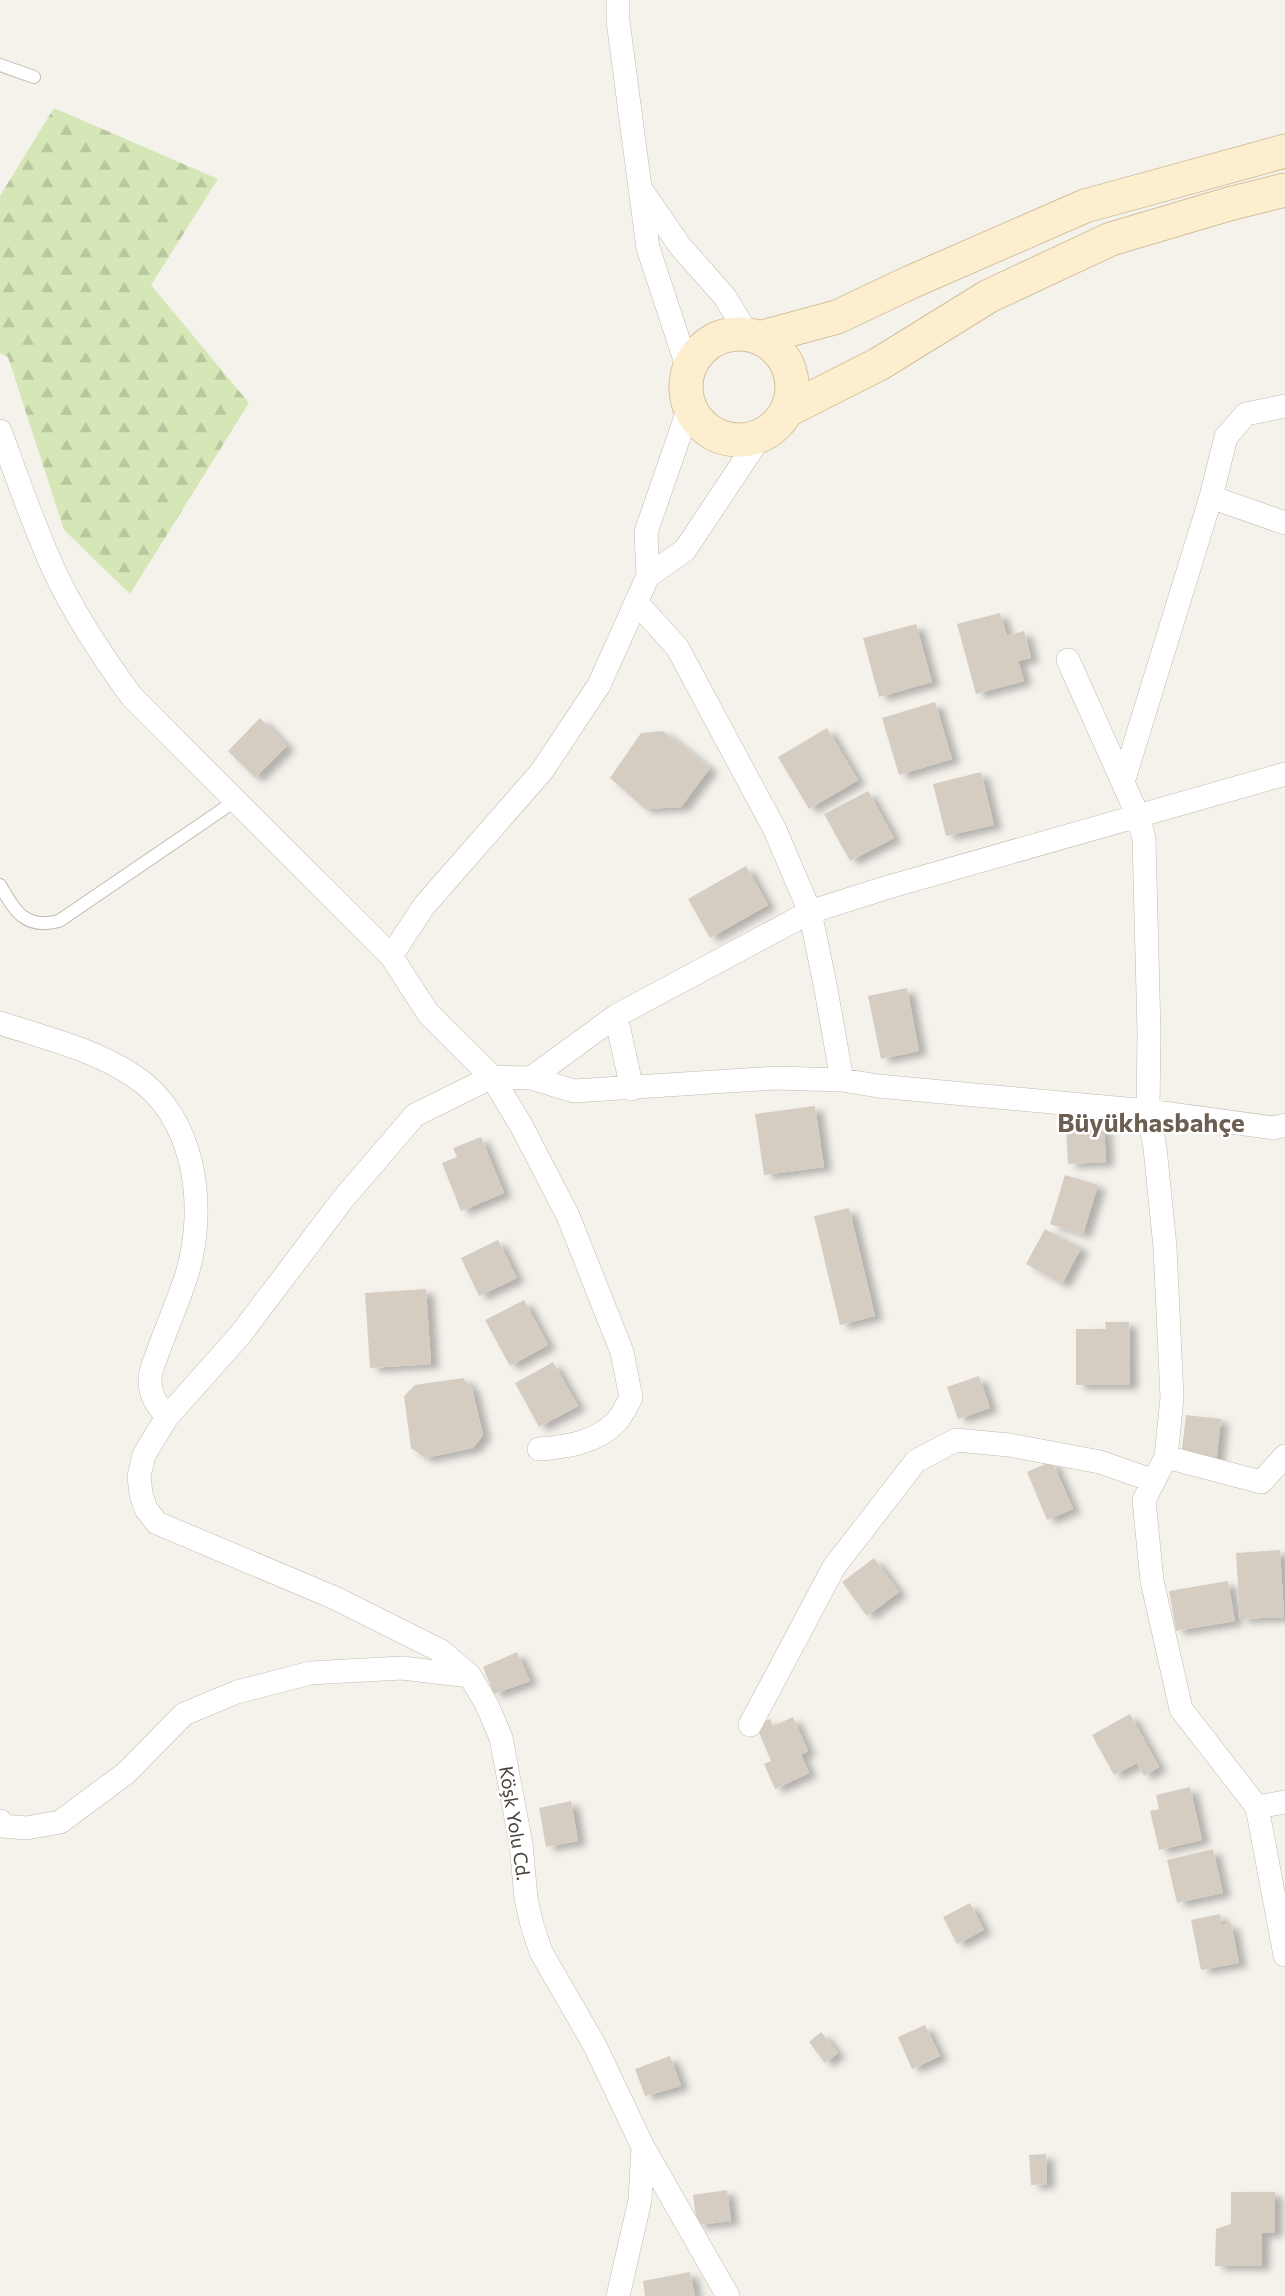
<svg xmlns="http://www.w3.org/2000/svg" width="1285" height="2296" viewBox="0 0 1285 2296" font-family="Commissioner,sans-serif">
	<defs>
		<pattern id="forest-firs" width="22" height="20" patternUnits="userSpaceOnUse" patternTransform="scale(1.75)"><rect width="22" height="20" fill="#d5e7b7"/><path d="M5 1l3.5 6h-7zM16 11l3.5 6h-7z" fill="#b8c79e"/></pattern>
		<filter id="shadow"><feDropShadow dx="8" dy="4.5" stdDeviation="3.5" flood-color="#0004"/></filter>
	</defs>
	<rect width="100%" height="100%" fill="#f5f2ec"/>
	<path fill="url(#forest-firs)" d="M54,108l164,71 -67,106 98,118 -119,191 -66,-64 -56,-173 -8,-4v-157z"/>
	<path fill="#d6cdc2" filter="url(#shadow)" d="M1000,613l7,23 17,-5 7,27 -13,3 6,20 -48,13 -19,-70z
		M916,624l16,58 -53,15 -16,-59z
		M935,702l17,57 -53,16 -17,-57z
		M260,718l27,28 -32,32 -27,-27z
		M827,728l31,52 -49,29 -31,-52z
		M663,731l47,37 -29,39 -36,2 -35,-31 31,-45z
		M981,772l13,53 -48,11 -13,-52z
		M868,791l26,47 -44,23 -26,-47z
		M746,866l22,39 -58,33 -22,-39z
		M907,988l12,63 -38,8 -13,-63z
		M815,1106l9,61 -60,8 -9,-61z
		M1104,1126l2,36 -38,2 -2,-36z
		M481,1137l23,56 -43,18 -19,-48 15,-6 -4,-9z
		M1065,1175l33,10 -15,49 -33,-10z
		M849,1208l26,108 -35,9 -26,-109z
		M1045,1229l36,19 -19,36 -36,-20z
		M498,1240l19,38 -38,18 -18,-38z
		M426,1289l5,75 -61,4 -5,-75z
		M524,1300l24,45 -38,21 -25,-46z
		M1105,1322h24l1,63h-54v-56h30z
		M553,1362l25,44 -39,21 -24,-44z
		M979,1376l11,32 -32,11 -11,-32z
		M463,1378l9,10 11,47 -10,13 -48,10 -14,-10 -7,-52 11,-11z
		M1186,1415l35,4 -5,44 -35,-5z
		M1052,1461l21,48 -26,11 -20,-48z
		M1280,1550l4,67 -44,2 -4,-66z
		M874,1558l25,34 -32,24 -25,-34z
		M1228,1581l7,40 -59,10 -7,-40z
		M517,1652l13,29 -36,13 -11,-27z
		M1130,1714l29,53 -15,9 -7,-13 -23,12 -22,-40z
		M793,1717l15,34 -7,4 8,18 -34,16 -11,-25 7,-3 -15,-36 14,-6 3,7z
		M1190,1787l12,53 -43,10 -9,-39 9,-2 -3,-14z
		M571,1801l7,40 -32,6 -7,-39z
		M1213,1849l10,44 -46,10 -10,-43z
		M970,1903l14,27 -27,14 -14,-27z
		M1220,1914l2,11 9,-2 8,40 -38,7 -10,-50z
		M925,2025l15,31 -28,13 -14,-32z
		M821,2032l17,21 -13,10 -16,-21z
		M670,2056l11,30 -36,10 -10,-27z
		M1046,2154l1,30 -16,1 -2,-30z
		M727,2190l4,31 -34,4 -4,-30z
		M1231,2192h44v41h-13v33h-47l1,-37 15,-5z
		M690,2272l5,24h-50l-2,-15z"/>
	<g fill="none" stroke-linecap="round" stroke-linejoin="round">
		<g stroke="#c1b9ae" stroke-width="14">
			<path id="lane" d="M0,65l34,12
				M0,885c15,26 25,45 59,36l176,-120"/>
		</g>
		<g stroke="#c1b9ae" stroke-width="24">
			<path id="street" d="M618,0v21l30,227 41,124
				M642,191l38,55 45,51 23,38
				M0,431c17,46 33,93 53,137 21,46 49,88 79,129l259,259 37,57 64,64 29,48 47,91 54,136 9,46c-5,8 -9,18 -15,24 -20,21 -50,25 -77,27
				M1211,497l74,26
				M648,576l37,-26 77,-116
				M636,602l41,45 98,183 35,82 15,72 17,96
				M1068,660l70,156 6,23 5,193 -1,79 7,37 10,99 7,151 -6,59 -22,43 8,81 29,128 76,98 28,148
				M1123,782l88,-285 15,-60 20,-23 39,-8
				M391,956l33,-50 118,-135 57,-86 49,-109 -2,-44 44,-127
				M616,1016l16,73
				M0,1023c45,15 94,26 134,53 62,41 73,131 53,198 -8,25 -19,50 -28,75 -3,10 -9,20 -9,30 -1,16 8,27 17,38
				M531,1078l85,-62 194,-104 75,-24 400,-114
				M1166,1457l95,25 24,-26
				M750,1725l84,-158 82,-106 40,-21 53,5 91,17 54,19
				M1257,1807l28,-5
				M0,1821l3,5 23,2 34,-6 66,-49 58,-59 53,-22 73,-19 92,-5 68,8
				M643,2147l85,149
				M618,2296l22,-96 3,-53 -48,-101 -54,-94 -9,-27 -6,-27 -5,-54 -20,-106 -14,-33 -17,-29 -29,-25 -106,-53 -178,-75 -11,-14 -5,-15 -2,-18 5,-21 23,-38 73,-82 103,-136 72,-84 77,-38 39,1 43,13 202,-13 66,2 36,6 270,25 126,17 11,-3"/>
		</g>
		<g stroke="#d3c19d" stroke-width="35">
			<path id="secondary" d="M686 387a53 53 0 1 1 106 0a53 53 0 1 1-106 0Z
				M759,338l78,-21 74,-35 174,-76 200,-55
				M786,411l93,-47 110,-68 122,-57 118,-35 56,-14"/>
		</g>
		<use href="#lane" stroke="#fff" stroke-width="12"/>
		<use href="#street" stroke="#fff" stroke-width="23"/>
		<use href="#secondary" stroke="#fceecf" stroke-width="33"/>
	</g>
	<g text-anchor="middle" stroke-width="5" stroke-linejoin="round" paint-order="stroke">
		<g font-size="19" fill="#4a423a" stroke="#fff">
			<text transform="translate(515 1823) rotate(81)" y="7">Köşk Yolu Cd.</text>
		</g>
		<g font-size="26" font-weight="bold" fill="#6c5f51" stroke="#fff">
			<text x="1151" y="1132">Büyükhasbahçe</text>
		</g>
	</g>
</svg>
